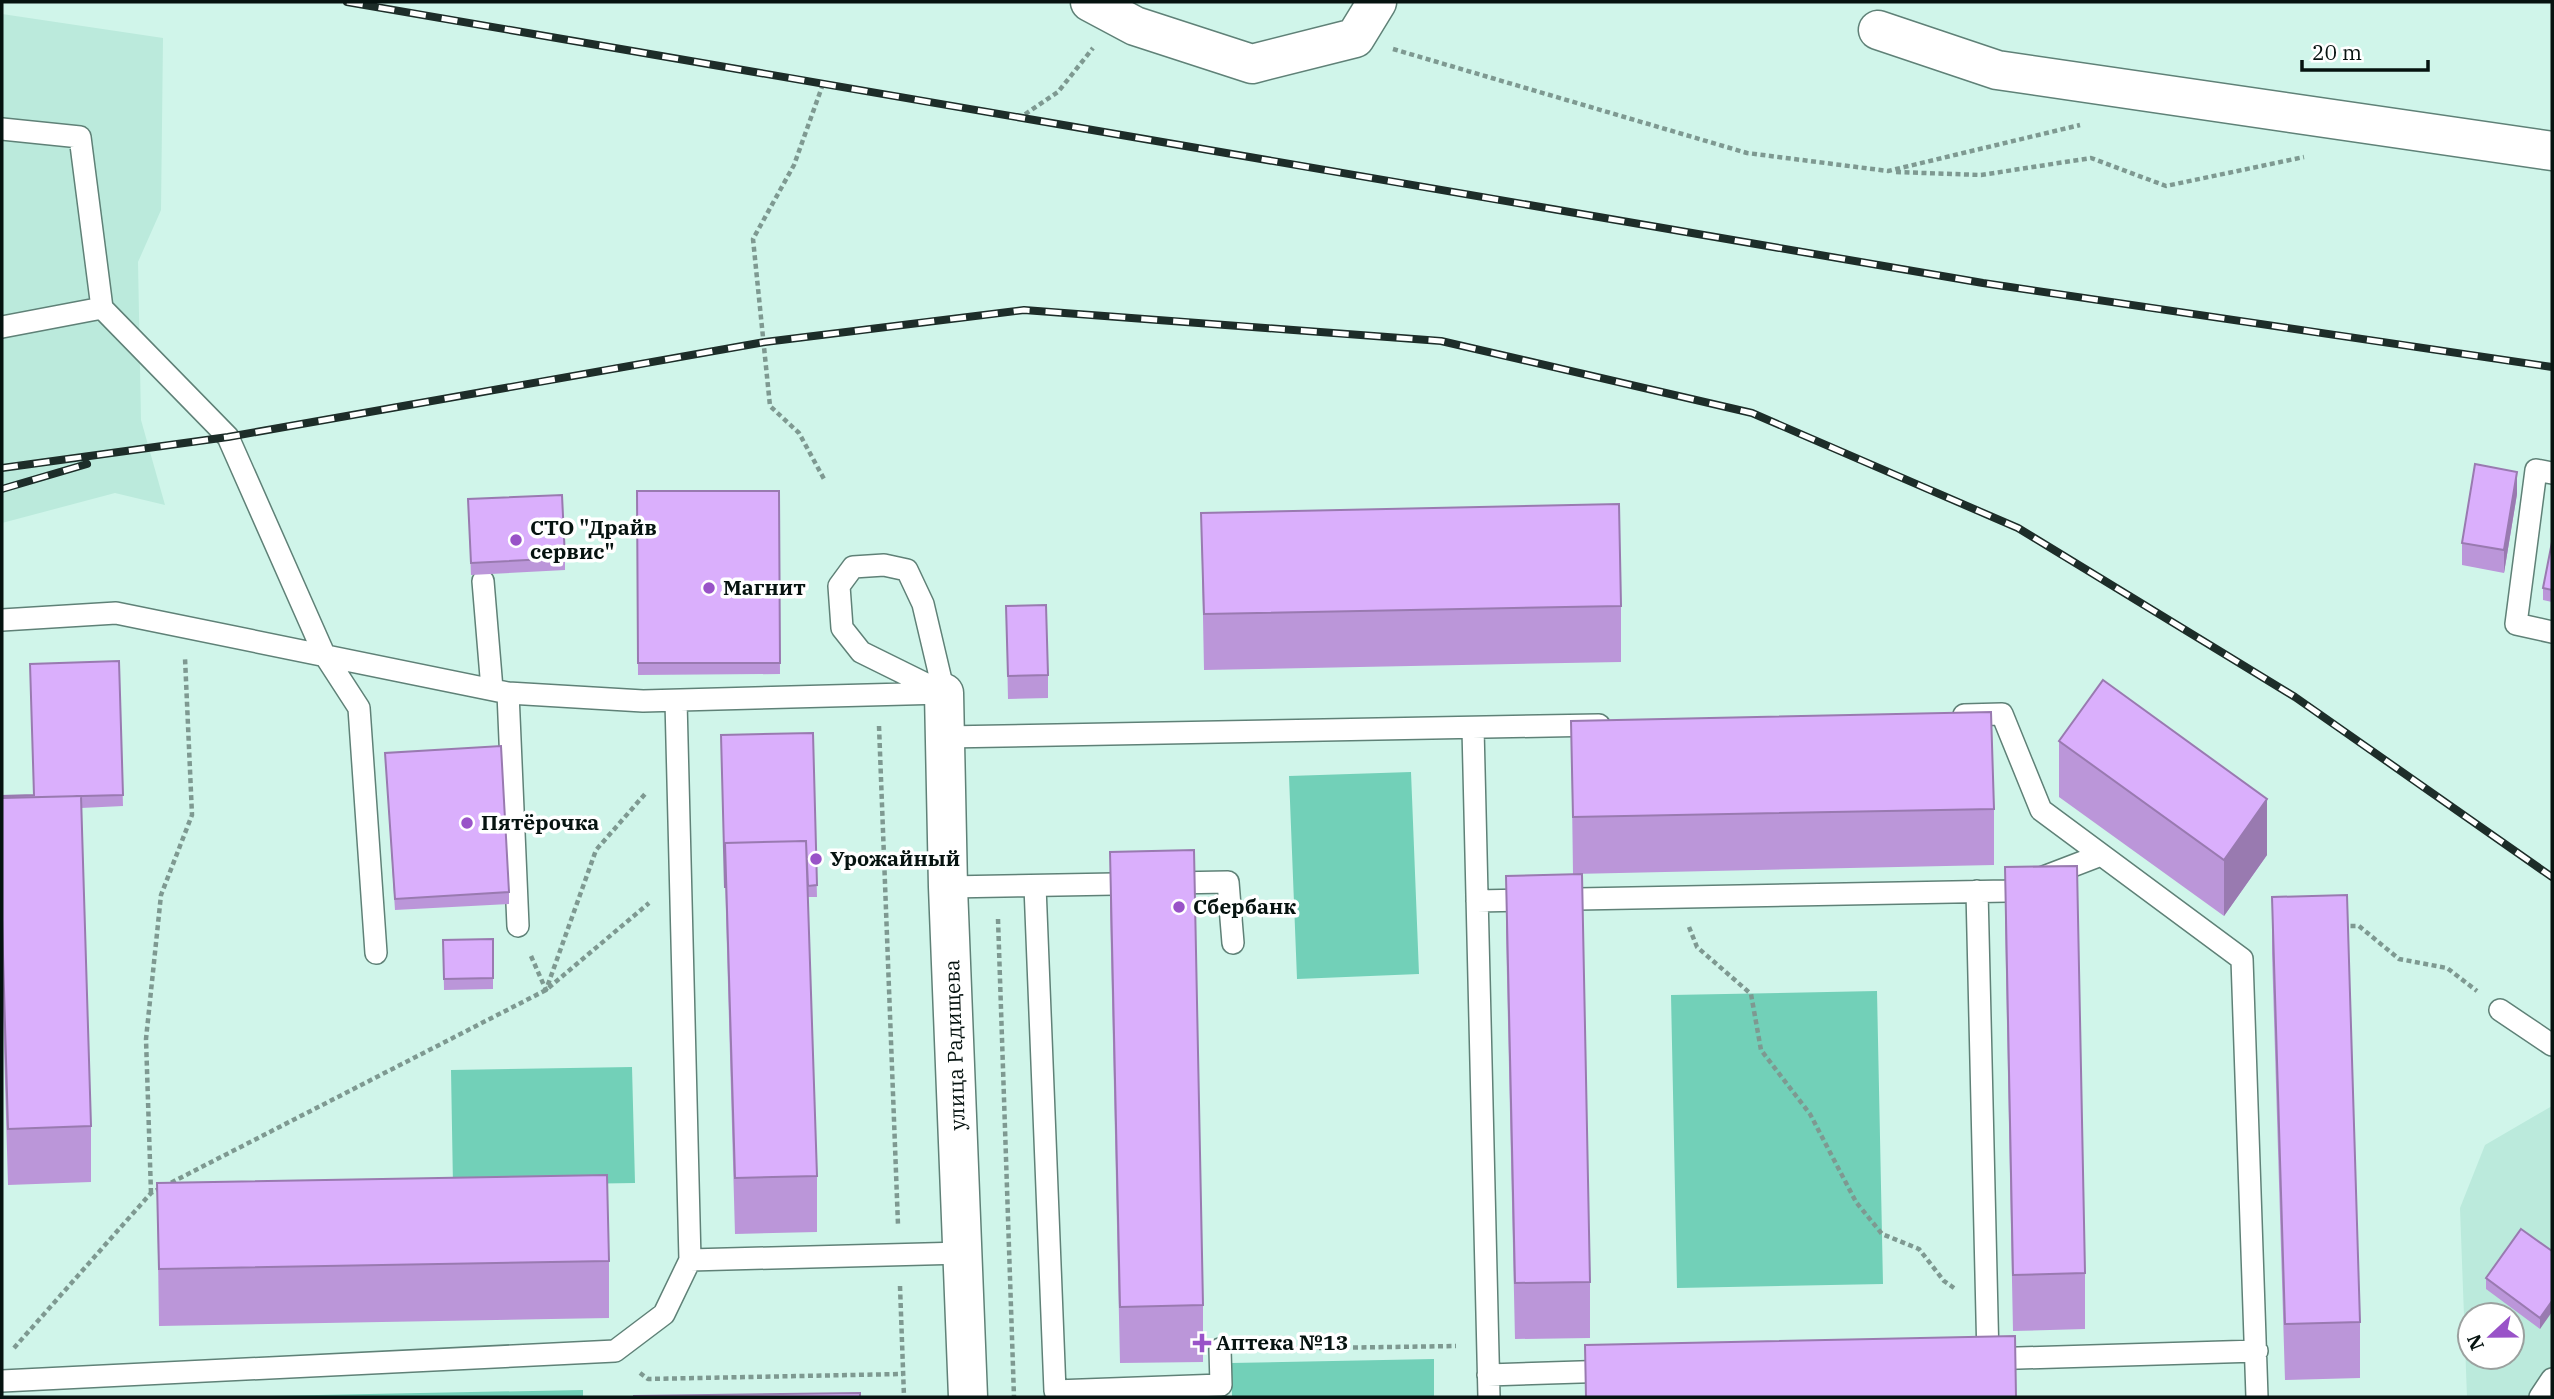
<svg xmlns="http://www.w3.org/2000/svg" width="2554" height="1399" viewBox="0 0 2554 1399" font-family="'IBM Plex Serif',serif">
	<rect width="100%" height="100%" fill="#d0f5ea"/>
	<path fill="#bbeadc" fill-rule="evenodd" d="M2,14l161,24 -2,172 -23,52 3,158 24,85 -50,-12 -113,30z
		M2552,1106v291h-85l-7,-189 25,-63zM2470,1315h42v42h-42z"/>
	<path fill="#72d0b8" d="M1411,772l8,202 -122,5 -8,-203z
		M1877,991l6,293 -206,4 -6,-293z
		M632,1067l3,116 -182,3 -2,-116z
		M1434,1359v38h-202l-1,-34z
		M583,1390v7h-376z"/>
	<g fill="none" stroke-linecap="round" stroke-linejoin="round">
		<g stroke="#5f8177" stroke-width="24">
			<path id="service" d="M2,129l78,8 22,171 126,129 96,217 35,54 17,245
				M2,327l100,-19
				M2552,473l-16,-3 -20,154 36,8
				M884,565l23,5 16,34 21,89 -83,-41 -19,-24 -3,-42 14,-19z
				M483,581l9,108
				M2,620l114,-7 392,80 135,8 301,-8
				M508,693l10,233
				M1964,715l38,-1 39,96 201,149 15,438
				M1473,728l16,669
				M945,737l654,-12
				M1035,886l20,505 166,-6 -1,-36
				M948,887l280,-5 5,61
				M1977,891l11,468
				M1477,901l530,-10 94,-36
				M2500,1010l52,35
				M690,1260l273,-7
				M1987,1359l270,-8
				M1488,1375l124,-4
				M2,1381l613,-30 49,-37 26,-54 -14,-559
				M2540,1397l12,-18"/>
		</g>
		<g stroke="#5f8177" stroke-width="41">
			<path id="minor" d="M1090,2l45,24 117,38 103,-26 22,-36
				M1878,30l119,40 555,81
				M944,693l4,194 20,510"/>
		</g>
		<path stroke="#7e9991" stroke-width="4.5" stroke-dasharray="5 3.5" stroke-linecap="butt" d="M1393,49l354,104 141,18 192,-46
			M823,84l-29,81 -41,74 17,167 29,27 25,46
			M1018,119l40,-27 35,-44
			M1896,172l85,3 110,-17 75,28 138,-29
			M879,726l19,499
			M998,919l16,478
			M2342,926h17l40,33 48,9 30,23
			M1689,927l8,20 54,47 10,56 49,64 46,88 26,32 37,15 25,32 10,7
			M531,956l15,34 50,-140 49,-56
			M151,1193l-5,-154 15,-144 31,-80 -7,-157
			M900,1286l4,111
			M14,1348l137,-155 395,-203 103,-87
			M1251,1349l205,-3
			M640,1373l8,6 255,-5"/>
		<use href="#service" stroke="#fff" stroke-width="21"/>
		<use href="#minor" stroke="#fff" stroke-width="38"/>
		<g stroke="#1d2d29" stroke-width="8">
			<path id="rail" d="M347,2l1636,281 569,84
				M2,468l226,-31 537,-95 259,-32 417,31 311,72 266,115 277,169 257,180
				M2,489l85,-25"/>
		</g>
		<use href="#rail" stroke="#fff" stroke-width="5" stroke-dasharray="16" stroke-linecap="butt"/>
	</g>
	<path fill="#bb96d9" d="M637,491h142l1,183 -142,1z
		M2517,494l-13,79 -42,-8v-22z
		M468,499l97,59v12l-94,5z
		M1201,513l420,93v56l-417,8z
		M2552,542v60l-9,-2v-12z
		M1006,606l42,69v23l-40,1z
		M119,661l4,145 -42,2 10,318v56l-83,3 -6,-208v-181l32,-1z
		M1571,721l423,88v56l-421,9z
		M813,733l4,164h-9l9,279v56l-82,2 -14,-499z
		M2059,741l208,114 -43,61 -165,-119z
		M385,753l124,139v12l-114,6z
		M1110,852l93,453v57l-83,1 -10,-455z
		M2005,867l80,406v56l-72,2 -8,-408z
		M1506,876l84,406v56l-75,1 -9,-407z
		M2272,897l88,425v56l-75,2 -13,-427z
		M493,939v50l-49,1 -1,-50z
		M157,1183l452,78v57l-450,8z
		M2552,1251l-12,78 -54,-40v-11z"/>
	<path fill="#997ab0" d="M2517,472v22l-13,79v-23z
		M2267,799v56l-43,61v-56z
		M2552,1301v11l-12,17v-11z"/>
	<path fill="#daaffc" stroke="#997ab0" stroke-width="2" d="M2475,464l42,8 -13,78 -42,-7z
		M637,491h142l1,172h-142z
		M562,495l3,63 -94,5 -3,-64z
		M1619,504l2,102 -417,8 -3,-101z
		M2552,542v48l-9,-2z
		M1046,605l2,70 -40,1 -2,-70z
		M119,661l4,134 -121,3v-2l32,-1 -4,-131z
		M2103,680l164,119 -43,61 -165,-119z
		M1991,712l3,97 -421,8 -2,-96z
		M813,733l4,152 -9,1 -2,-45 -81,2v45l-4,-153z
		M501,746l8,146 -114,7 -10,-146z
		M81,796l10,330 -83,3 -6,-209v-122z
		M806,841l11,335 -82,2 -10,-335z
		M1194,850l9,455 -83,2 -10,-455z
		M2077,866l8,407 -72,2 -8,-408z
		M1582,874l8,408 -75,1 -9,-407z
		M2347,895l13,427 -75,2 -13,-427z
		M493,939v39l-49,1 -1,-39z
		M607,1175l2,86 -450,8 -2,-86z
		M2521,1229l31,22v50l-12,17 -54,-40z
		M2015,1336l1,61h-430l-1,-52z
		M860,1393v4h-226v-1z"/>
	<g fill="#9953c8" stroke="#fff" stroke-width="2.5">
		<circle cx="516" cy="540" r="7"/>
		<circle cx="709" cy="588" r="7"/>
		<circle cx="467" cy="823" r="7"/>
		<circle cx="816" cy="859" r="7"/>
		<circle cx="1179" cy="907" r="7"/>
		<path d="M1198.5 1332.5h7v7h7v7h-7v7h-7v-7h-7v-7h7z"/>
	</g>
	<g text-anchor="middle" stroke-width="7" stroke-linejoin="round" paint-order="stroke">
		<g font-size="21" font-weight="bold" fill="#061310" stroke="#fff" text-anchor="start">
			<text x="530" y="535">СТО "Драйв<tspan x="530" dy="24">сервис"</tspan></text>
			<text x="723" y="595">Магнит</text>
			<text x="481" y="830">Пятёрочка</text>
			<text x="830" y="866">Урожайный</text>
			<text x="1193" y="914">Сбербанк</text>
			<text x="1216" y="1350">Аптека №13</text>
		</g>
		<g font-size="21" fill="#061310" stroke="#fff">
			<text transform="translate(955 1045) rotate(-92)" y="7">улица Радищева</text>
		</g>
	</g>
	<rect width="2554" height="1399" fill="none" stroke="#061310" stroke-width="7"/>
	<g transform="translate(2491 1336) rotate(248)"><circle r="33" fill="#ffffff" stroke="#9ba19f" stroke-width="2"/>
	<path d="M0-5L12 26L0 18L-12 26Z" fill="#9953c8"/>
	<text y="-10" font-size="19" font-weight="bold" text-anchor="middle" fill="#061310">N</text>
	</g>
	<path d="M2302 60v10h126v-10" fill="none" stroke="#061310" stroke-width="3.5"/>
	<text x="2312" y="60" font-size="21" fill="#061310" stroke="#ffffff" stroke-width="5" paint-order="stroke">20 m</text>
</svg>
